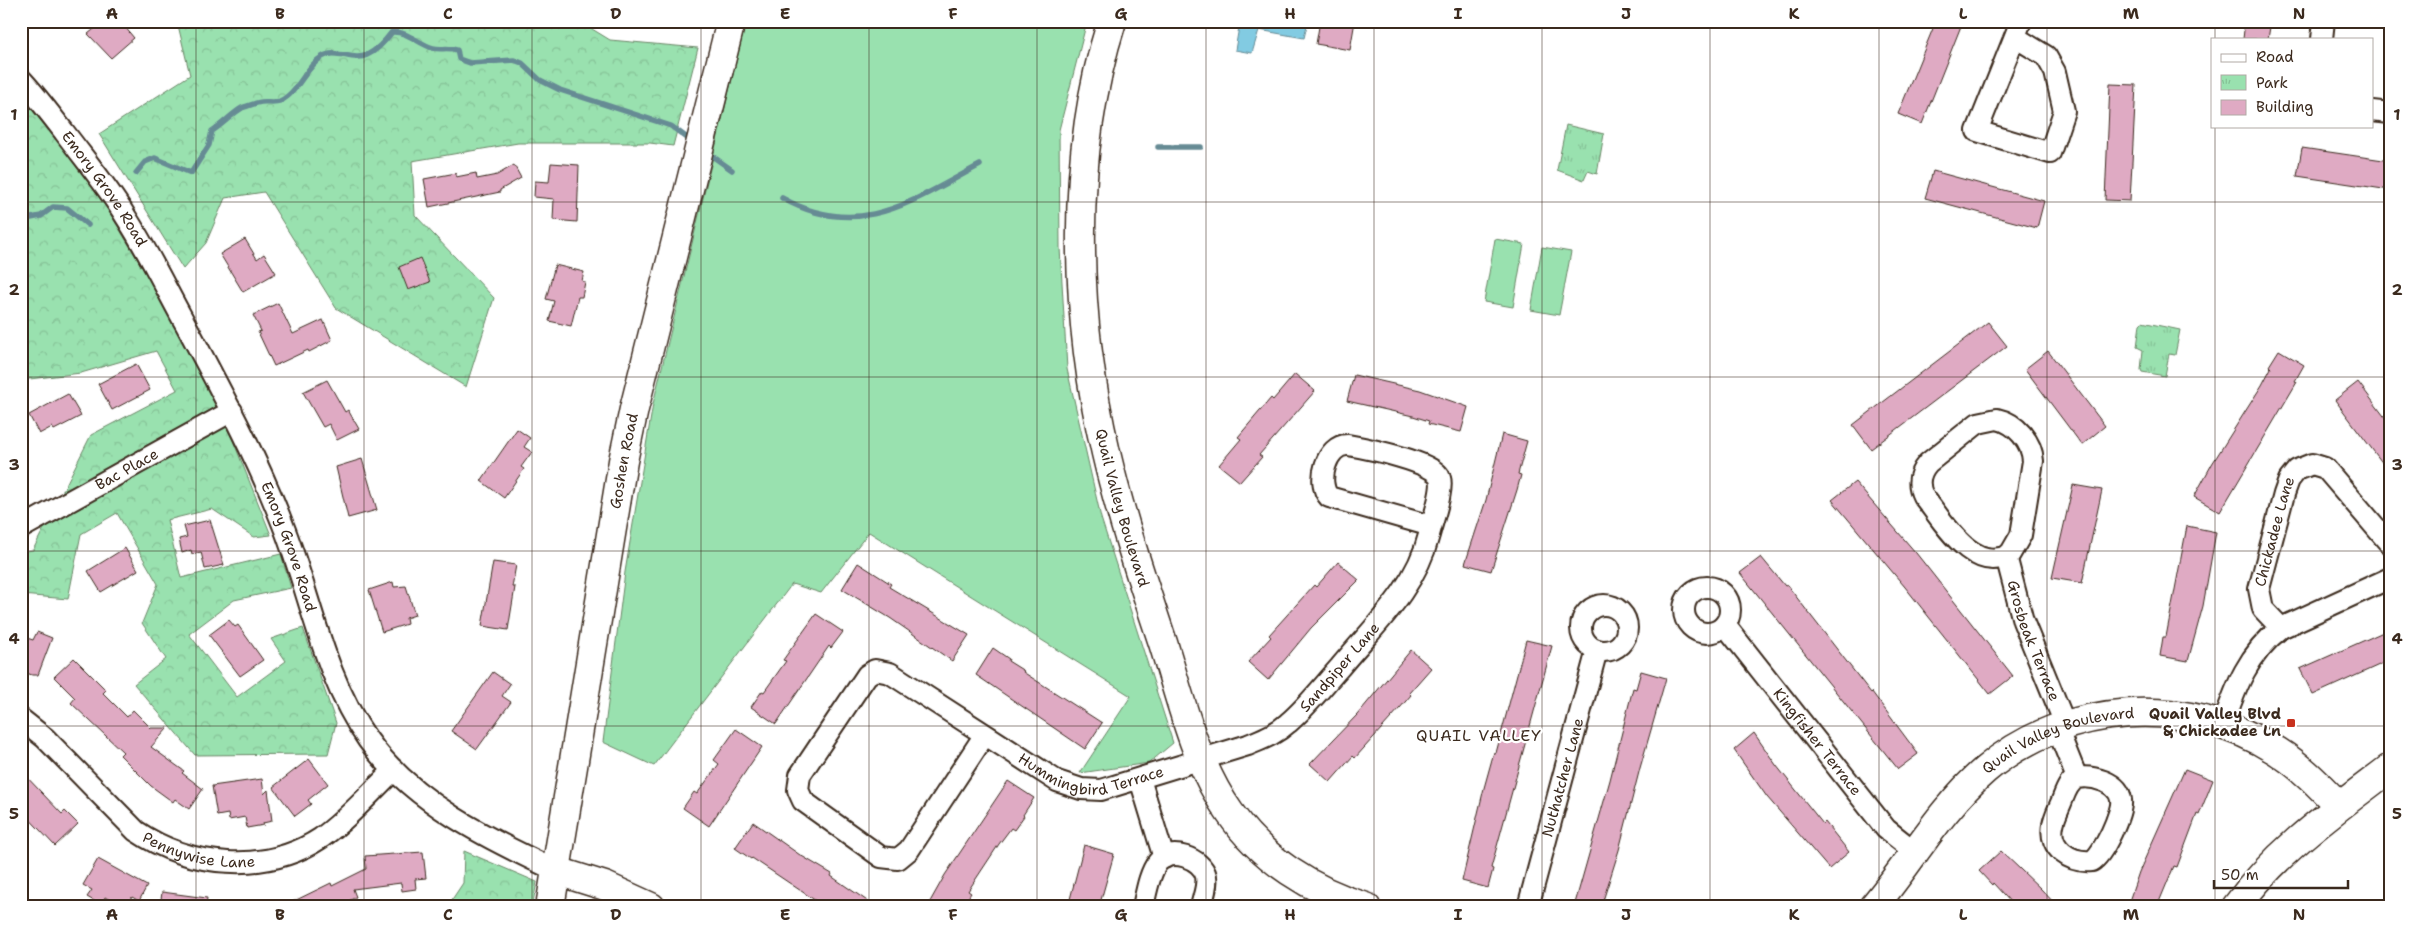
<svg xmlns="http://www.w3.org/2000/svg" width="2411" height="928" viewBox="0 0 2411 928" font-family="'Shantell Sans',sans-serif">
	<defs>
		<pattern id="forest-crowns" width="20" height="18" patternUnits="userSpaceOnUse" patternTransform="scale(1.25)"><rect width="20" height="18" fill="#99e1af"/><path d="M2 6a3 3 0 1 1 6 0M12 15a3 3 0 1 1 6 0" fill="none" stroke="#85c196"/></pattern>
		<pattern id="park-tufts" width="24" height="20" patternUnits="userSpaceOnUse" patternTransform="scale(1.25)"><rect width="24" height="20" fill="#99e1af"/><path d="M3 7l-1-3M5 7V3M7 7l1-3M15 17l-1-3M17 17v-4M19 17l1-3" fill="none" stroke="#85c196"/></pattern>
	</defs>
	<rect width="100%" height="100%" fill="#fff"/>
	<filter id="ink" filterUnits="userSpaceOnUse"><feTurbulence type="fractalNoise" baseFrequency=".02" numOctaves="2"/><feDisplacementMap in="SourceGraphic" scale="10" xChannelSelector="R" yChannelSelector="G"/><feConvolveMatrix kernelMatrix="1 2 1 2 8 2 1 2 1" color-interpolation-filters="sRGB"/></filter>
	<g filter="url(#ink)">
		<path fill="#99e1af" stroke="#6a8666" d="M746,21h192l18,5 41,-5h90l-28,109 1,118 7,121 34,149 72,225 -24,20 -69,10 51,-77 -262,-164 -48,61 -29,-9 -138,182 -51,-24 22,-170 28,-168z
			M1495,239l29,5 -11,63 -29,-5z
			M1542,247l29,5 -12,63 -28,-5z"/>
		<path fill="url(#forest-crowns)" stroke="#6a8666" d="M177,21h402l31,19 88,8 -25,98 -23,-3h-132l-106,18 3,54 79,83 -28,89 -130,-79 -72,-116 -39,6 -19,45 -23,26 -84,-135 91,-59z
			M21,96l72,89 78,130 61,123 39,97 -17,2 -42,-28 -45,11 14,58 100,-24 10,34 -57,12 -45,34 48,63 49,-36 -15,-22 32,-11 33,95 -8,31 -133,1 -61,-71 32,-25 -24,-36 16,-39 -41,-71 -36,21 -13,65 -47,-4v-43l12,-2 58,-115 86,-45 -21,-39 -75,22 -60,7z
			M464,851l73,31 -5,25h-85l16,-24z"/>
		<path fill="url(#park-tufts)" stroke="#6a8666" d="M1566,125l38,9 -7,40 -9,-3 -4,9 -27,-10z
			M2142,322l38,8 -5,25 -6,-1 -4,22 -23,-4 -1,-2 2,-20 -6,-3 3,-23z"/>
		<path fill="#82cbe2" stroke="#668b94" d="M1240,21h68l-4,17 -45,-8 -7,23 -17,-3z"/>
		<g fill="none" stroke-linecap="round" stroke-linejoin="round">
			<path stroke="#668b94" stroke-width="5.5" d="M1158,147h43
				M705,151l27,19
				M136,173l9,-11 10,-4 36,15 18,-28 3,-14c10,-6 22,-19 30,-23 6,-2 13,-5 19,-6 5,-1 13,1 19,-1 18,-8 26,-35 42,-44 14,-9 31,5 45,-2 9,-4 19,-15 25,-23 16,-1 26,12 41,16 8,2 15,-1 24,2l2,9 11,4 44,-3 8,3 18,17 20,10 111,36 23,17
				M782,198c77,43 130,3 198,-33
				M21,220l20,-4 12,-9 14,1 21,17"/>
		</g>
		<path fill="#dfaac3" stroke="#3b2a1e" d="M104,21h16l14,17 -23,20 -23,-24z
			M1320,21h35l-5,29 -34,-6z
			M1936,21h27l-41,103 -24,-10z
			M2245,21h26l-3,18h-25z
			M2110,84l26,1 -6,116 -25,-1z
			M2302,148l88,13v29l-93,-14z
			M551,163l28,2 -2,57 -24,-2 1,-21 -20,-2 1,-16 14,1z
			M514,165l7,13 -21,12v2l-71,15 -5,-28 32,-6v4l20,-4 1,6 20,-4z
			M1933,171l111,30 -7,27 -112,-30z
			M245,239l12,20 7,-5 12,19 -33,19 -23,-38z
			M420,258l10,24 -22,8 -9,-23z
			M555,265l29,7 -2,9 3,1 -3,15h-4l-7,29 -22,-5 5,-20 -8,-2z
			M278,303l15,31 30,-14 9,20 -23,12 -1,-2 -34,16 -16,-34 3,-1 -8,-16z
			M1988,322l19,24 -136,103 -18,-24z
			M2279,350l25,15 -9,16 2,1 -77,130 -26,-15 18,-33 50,-79 9,-17 -2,-2z
			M2048,351l57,75 -23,19 -57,-76z
			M136,364l14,26 -38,20 -14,-26z
			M1295,374l20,17 -56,64 3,2 -22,25 -21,-17 22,-26 -3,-2 33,-39 2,2z
			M1354,375l66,15 48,17 -7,25 -33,-8 1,-3 -16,-5 -66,-15z
			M327,380l18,32 3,-2 11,19 -22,11 -8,-16 -6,3 -20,-35z
			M2358,382l32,42v49l-55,-73z
			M68,394l13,22 -27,14 -2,-3 -13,7 -10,-19z
			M517,429l13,9 -6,9 8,5 -11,15 3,2 -20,29 -23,-17z
			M1502,434l25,7 -9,33 3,1 -4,15 -26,81 -26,-7 21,-64z
			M362,459l15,51 -29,8 -12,-51z
			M1855,482l61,71 97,123 -23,18 -85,-107 -73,-87z
			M2073,485l29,5 -20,93 -30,-5z
			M210,520l14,45 -19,4 -4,-17 -9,2 -1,-4 -9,3 -3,-14 8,-2 -3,-11z
			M2187,526l29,6 -13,74 -15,55 -28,-5 3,-19h3z
			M125,548l13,22 -37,22 -13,-21z
			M1761,557l24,29 2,-1 84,108 1,-1 46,62 -20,15 -158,-196z
			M493,562l23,3 -4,22h3l-7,43 -26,-4z
			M1338,562l21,18 -48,48 -43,52 -20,-18 23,-25 -2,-2 45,-50 2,2z
			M858,563l33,21 -2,3 80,48 -17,26 -62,-43 -48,-29z
			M393,582l1,5 12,-1 9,29 -9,3 1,6 -25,8 -13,-42z
			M816,614l27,18 -12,16 -2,-2 -53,78 -25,-17 11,-16 2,1 22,-31 -3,-1z
			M229,620l6,7 3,-2 25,35 -23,16 -31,-41z
			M2390,629v31l-77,35 -13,-26z
			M37,632l15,6 -14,37h-6l-11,-4v-35l12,4z
			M1526,640l26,6 -61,222 2,1 -5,19 -26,-7 22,-93 10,-36 2,1z
			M993,648l16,11 -1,2 16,10 -1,1 79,51 -17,26 -109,-74z
			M1411,650l20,18 -22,25 2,2 -11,13 -45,50 -2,-2 -23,26 -20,-18 47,-49z
			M74,658l32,32 -3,3 24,24 6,-7 18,18h17l-17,19 33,24 -2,2 21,16 -14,20 -14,-10 -2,3 -22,-16 -31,-31 3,-3 -52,-49 4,-5 -21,-21z
			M1641,671l25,7 -26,90 -21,82 -18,57h-27l36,-127 23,-92 3,1z
			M493,672l17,12 -8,12 9,6 -34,47 -26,-18z
			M736,729l26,18 -53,79 -26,-18 11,-16 3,2 22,-30 -5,-4z
			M1754,733l22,32 47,59 2,-2 24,30 -20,17 -62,-72 -33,-47z
			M309,759l19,25 -20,16 3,4 -16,12 -22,-29z
			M2185,769l28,11 -14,35 -2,-1 -20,53 -3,-1 -17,41h-30l12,-35z
			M21,771l41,43 3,-3 13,13 -23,22 -34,-36z
			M262,779l2,15 4,-4 4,31 -9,2 1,2 -17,3 -2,-11 -16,3 -1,-6 -11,2 -5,-30z
			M1008,781l26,17 -11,17 1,1 -10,14 -3,-2 -12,16 -31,47 3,2 -9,14h-35l18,-32z
			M753,822l47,33 32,19 -1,2 45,31h-51l-73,-49 -1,1 -16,-11z
			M1084,845l30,9 -15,53h-31z
			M2001,851l40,38 17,18h-43l-22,-24 -1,2 -13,-14z
			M423,852l3,26 -11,1 1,10 -14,2 -1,-8 -48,6 3,8 -19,10h-55l49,-24 1,3 34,-17 -1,-13z
			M98,859l49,27 -8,15 -7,-4 -6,10h-4l-17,-10 -4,8 -14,-8 5,-7 -9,-5z
			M162,892l45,6 -1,9h-46z"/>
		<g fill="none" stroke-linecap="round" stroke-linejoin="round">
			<g stroke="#3b2a1e" stroke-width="24">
				<g id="street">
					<path d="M2015,37l31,19 9,16 9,39 -14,42 -73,-22 44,-110"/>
					<path d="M2322,39l2,-18"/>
					<path id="s1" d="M21,79c16,17 30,36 44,54 21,28 43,54 61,84 22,34 40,72 60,108 35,66 70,130 97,200 28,71 40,151 85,215 44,62 122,100 189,131"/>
					<path d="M2372,111l18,2"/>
					<path d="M1997,419c19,4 35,23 36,42l-12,74 -11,19c-37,22 -68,-35 -87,-58 -6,-12 -4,-23 5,-33l50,-40z"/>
					<path id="s2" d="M21,528l211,-117"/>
					<path id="s3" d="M2006,556l17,65 42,103"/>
					<circle cx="1707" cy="610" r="23"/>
					<circle cx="1604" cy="628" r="23"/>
					<path id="s4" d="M1725,625l161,204 29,23"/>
					<path id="s5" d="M2281,628l-18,-19 -4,-20 25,-95 5,-14 8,-10 15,-6 13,4 65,76"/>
					<path id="s6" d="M21,719l24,19 91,93c53,36 129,44 185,7 27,-19 49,-45 73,-68"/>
					<path d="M2223,725c13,-39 25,-71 58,-97l109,-50"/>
					<path d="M2057,728l20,50c15,-3 42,4 44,22 2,12 -18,55 -29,61 -21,2 -44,-12 -39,-36 1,-7 5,-15 8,-22 4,-9 6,-20 16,-25"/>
					<path id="s7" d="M984,736l-75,114 -11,9 -17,-2 -78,-56 -5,-11 2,-15 67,-100 8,-5 15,3 167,108 24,8 20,1 147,-45c14,-6 28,-11 40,-22 19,-16 35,-37 52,-56 34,-41 76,-79 89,-132 3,-13 15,-45 11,-57 -4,-16 -75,-30 -92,-33 -22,-1 -32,38 -19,52l102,29"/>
					<path d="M1140,779l24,79"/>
					<path d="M1143,907c3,-13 6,-34 15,-45 12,-15 44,-4 48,14 2,10 -3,21 -5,31"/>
					<path id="s8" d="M1528,907l69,-257"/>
				</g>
			</g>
			<g stroke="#3b2a1e" stroke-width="31">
				<g id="secondary">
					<path id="s9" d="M1112,21c-43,134 -38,296 -6,432 15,64 36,127 57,190 18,57 32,121 67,170 32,46 82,78 136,94"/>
					<path d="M557,871l48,15 46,21"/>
					<path id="s10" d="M550,907l73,-446 11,-52 97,-388"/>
					<path id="s11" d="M1873,907c38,-45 67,-98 112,-137 81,-69 203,-76 292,-19 24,15 43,35 62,55"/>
					<path d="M2236,907c41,-57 99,-97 154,-139"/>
				</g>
			</g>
			<use href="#street" stroke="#fff" stroke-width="20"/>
			<use href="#secondary" stroke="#fff" stroke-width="28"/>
		</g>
	</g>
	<path fill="none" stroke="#3b2a1e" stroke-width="1" stroke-opacity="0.55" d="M196,21v886M364,21v886M532,21v886M701,21v886M869,21v886M1037,21v886M1206,21v886M1374,21v886M1542,21v886M1710,21v886M1879,21v886M2047,21v886M2215,21v18M2215,126v781M21,202h2369M21,377h2369M21,551h2369M21,726h2369"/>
	<rect fill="#c8321e" stroke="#fff" stroke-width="2" x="2286" y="718" width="10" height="10" rx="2.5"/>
	<g text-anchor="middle" stroke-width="4.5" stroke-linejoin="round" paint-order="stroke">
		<g font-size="15" fill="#3b2a1e" stroke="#fff">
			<text dy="5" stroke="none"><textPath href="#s1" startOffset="138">Emory Grove Road</textPath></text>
			<text dy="5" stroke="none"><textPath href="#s10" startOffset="452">Goshen Road</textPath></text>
			<text dy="5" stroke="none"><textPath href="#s2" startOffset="121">Bac Place</textPath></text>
			<text dy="5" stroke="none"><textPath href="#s9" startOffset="494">Quail Valley Boulevard</textPath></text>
			<text dy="5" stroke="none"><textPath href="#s5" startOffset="106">Chickadee Lane</textPath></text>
			<text dy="5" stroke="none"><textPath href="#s1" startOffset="542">Emory Grove Road</textPath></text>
			<text dy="5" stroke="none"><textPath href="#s3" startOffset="89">Grosbeak Terrace</textPath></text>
			<text dy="5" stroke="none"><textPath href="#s7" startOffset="956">Sandpiper Lane</textPath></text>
			<text dy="5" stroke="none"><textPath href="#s4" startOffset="149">Kingfisher Terrace</textPath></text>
			<text dy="5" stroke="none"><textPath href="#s11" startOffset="258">Quail Valley Boulevard</textPath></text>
			<text dy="5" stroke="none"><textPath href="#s7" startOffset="668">Hummingbird Terrace</textPath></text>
			<text dy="5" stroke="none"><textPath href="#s8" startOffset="134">Nuthatcher Lane</textPath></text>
			<text dy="5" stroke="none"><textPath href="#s6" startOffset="228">Pennywise Lane</textPath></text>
		</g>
		<g font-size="15" font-weight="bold" fill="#3b2a1e" stroke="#fff" text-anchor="end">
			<text x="2281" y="719">Quail Valley Blvd<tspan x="2281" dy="17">&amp; Chickadee Ln</tspan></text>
		</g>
		<g font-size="16" letter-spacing="1" fill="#3b2a1e" stroke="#fff">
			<text x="1479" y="741">QUAIL VALLEY</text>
		</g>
	</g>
	<rect width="2411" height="928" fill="none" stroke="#fff" stroke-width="55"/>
	<rect x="2211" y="38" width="162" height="90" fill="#ffffff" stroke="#b1aaa5"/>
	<rect x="2221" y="54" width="25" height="8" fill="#ffffff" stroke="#b1aaa5"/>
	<text x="2256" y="62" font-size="15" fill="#3b2a1e">Road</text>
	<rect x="2221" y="75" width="25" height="15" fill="url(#park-tufts)" stroke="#b1aaa5"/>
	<text x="2256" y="88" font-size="15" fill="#3b2a1e">Park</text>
	<rect x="2221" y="100" width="25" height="15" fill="#dfaac3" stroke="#b1aaa5"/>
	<text x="2256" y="112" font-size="15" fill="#3b2a1e">Building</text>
	<path d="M2214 880v8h134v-8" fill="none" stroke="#3b2a1e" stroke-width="2.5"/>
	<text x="2221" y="880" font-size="15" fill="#3b2a1e" stroke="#ffffff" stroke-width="4" paint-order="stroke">50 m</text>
	<rect x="28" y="28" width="2356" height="872" fill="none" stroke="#3b2a1e" stroke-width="2"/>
	<g font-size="16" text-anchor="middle" font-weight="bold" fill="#3b2a1e">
		<text x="112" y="19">A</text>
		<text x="280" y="19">B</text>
		<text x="448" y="19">C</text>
		<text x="616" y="19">D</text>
		<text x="785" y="19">E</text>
		<text x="953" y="19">F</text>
		<text x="1121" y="19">G</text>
		<text x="1290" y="19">H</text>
		<text x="1458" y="19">I</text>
		<text x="1626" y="19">J</text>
		<text x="1794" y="19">K</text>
		<text x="1963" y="19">L</text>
		<text x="2131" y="19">M</text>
		<text x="2299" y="19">N</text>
		<text x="14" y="120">1</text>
		<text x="2397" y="120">1</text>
		<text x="14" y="295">2</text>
		<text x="2397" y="295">2</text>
		<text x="14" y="470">3</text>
		<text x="2397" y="470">3</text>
		<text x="14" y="644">4</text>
		<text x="2397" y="644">4</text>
		<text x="14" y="819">5</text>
		<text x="2397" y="819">5</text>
		<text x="112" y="920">A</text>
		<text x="280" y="920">B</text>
		<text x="448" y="920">C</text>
		<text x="616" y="920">D</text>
		<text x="785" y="920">E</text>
		<text x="953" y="920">F</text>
		<text x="1121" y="920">G</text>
		<text x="1290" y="920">H</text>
		<text x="1458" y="920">I</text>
		<text x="1626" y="920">J</text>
		<text x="1794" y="920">K</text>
		<text x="1963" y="920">L</text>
		<text x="2131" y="920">M</text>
		<text x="2299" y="920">N</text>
	</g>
</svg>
